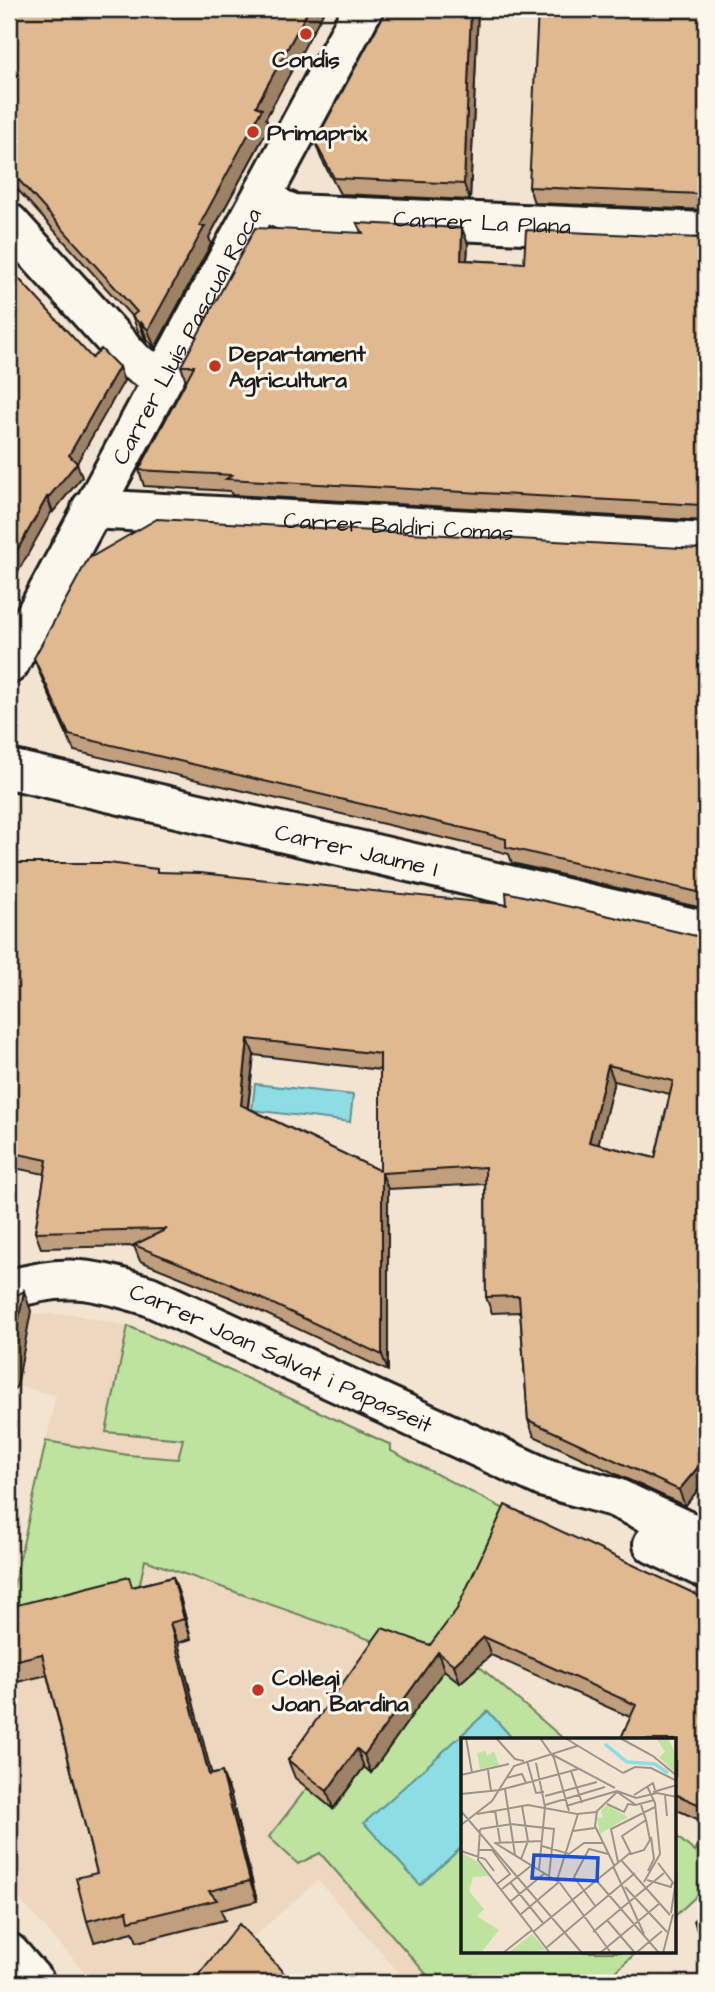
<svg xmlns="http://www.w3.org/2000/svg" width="715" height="1992" viewBox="0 0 715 1992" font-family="'Architects Daughter',sans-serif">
	<rect width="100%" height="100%" fill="#f3e4d1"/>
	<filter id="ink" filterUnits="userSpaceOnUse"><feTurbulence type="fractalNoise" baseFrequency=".0143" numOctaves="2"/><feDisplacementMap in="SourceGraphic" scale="14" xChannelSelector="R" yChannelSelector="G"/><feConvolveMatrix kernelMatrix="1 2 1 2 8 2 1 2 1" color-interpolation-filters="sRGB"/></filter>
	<g filter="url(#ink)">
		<path fill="#edd7be" d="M30,1314h43l55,12 -21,106 93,9 252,202 113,97h-102v212h174l-34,31h-195l-90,-103 -72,63 -33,40h-118l-86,-95v-281l47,-212 -39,-9z"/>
		<path fill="#bee39e" stroke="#6d805d" stroke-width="2" d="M128,1326l83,36 180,83v6l125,64 -64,128 113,97h-102v212h174l-34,31h-169l-114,-130 -22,11 -29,-27 38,-49 27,21 102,-146 -291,-103 -8,37 -128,10 37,-166 82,14 50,4 5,-20 -77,-7z
			M706,1828v59l-31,29v-81l20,17z"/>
		<path fill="#8cdde4" stroke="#5f9094" stroke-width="2" d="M255,1084l98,11 -3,27 -98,-12z
			M488,1711l26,29h-51v106l-43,39 -56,-62z"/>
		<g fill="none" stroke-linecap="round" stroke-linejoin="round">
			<g stroke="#1c1c1c" stroke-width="44">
				<g id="minor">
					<path id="s1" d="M264,193l14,15 15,6 413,18"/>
					<path d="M9,223l126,139 14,8 16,1"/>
					<path id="s2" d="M91,509l615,34"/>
					<path id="s3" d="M9,664l354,-655"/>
					<path id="s4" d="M9,769l697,162"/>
					<path id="s5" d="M9,1290c56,-18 85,-11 140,6l396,182 69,19 92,43"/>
					<path d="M653,1544l53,25"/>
					<path d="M9,1953l26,30"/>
				</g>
			</g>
			<use href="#minor" stroke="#fbf7ec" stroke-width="38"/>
		</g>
		<path fill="#c19f7d" stroke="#1c1c1c" stroke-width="2" fill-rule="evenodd" d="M9,9l257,109 3,9 -60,110 2,7 -56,104 -8,-8 -1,2 -7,-8 -6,-16 -124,-138z
			M478,9l-8,191 -130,-6 -19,-36 -6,-16z
			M706,9v201l-172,-7 -5,-16z
			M357,223l111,21 -1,16 57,3 182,-27v285l-474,-26 -2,-4 -86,-5 -5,-16 47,-89 -5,-15 180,-134z
			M706,547v362l-194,-46 -3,-9 -23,-6 -412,-97 -34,-77 -6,-16z
			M9,863l149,9 538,64h10v544l-21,26 -151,-70 -6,-16 -8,-108 -28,1 -6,-16 -1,-113 -97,5v182l-156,-73 -92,-37 -6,-15 -93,2 -6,-16 10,-58 -36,-7zM254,1055l126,15v101l-132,-63zM614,1081l56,13 -15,64 -57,-14z
			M173,1577l7,20 11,42 -13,4 33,132 19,17 27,109 -36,9 4,10 -88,22 -4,-10 -39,10 -7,-21 10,-48 -50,-198 -38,9v-77l124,-20z
			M706,1599v224l-31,-14v-69l-45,-23 -139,-62 -31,28 -16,-13 -73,103 -7,-6 -31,42 -38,-31 -7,-18 142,-115z
			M706,1908v32l-9,-9 -3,-11z"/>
		<path fill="#9d8266" stroke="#1c1c1c" stroke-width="2" d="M309,9h16l-59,109 3,9 -60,110 2,7 -56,104 -7,-18 108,-224z
			M471,9h7l-8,191 -6,-16z
			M462,228l6,16 -2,32 -5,-16z
			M141,322l6,18 -1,2 -6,-18z
			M119,367l5,14 -47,82 5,14 -29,35 -5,-14 21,-43z
			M47,497l5,14 -43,77v-23z
			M248,1039l6,16 -8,66 -5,-16z
			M608,1065l6,16 -19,77 -6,-16z
			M382,1173l6,16v182l-6,-16z
			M24,1291l7,20 -14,75 -8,8v-27z
			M704,1460l2,7v13l-21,26 -6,-16z
			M173,1577l7,20 11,42 -7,-20z
			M170,1623l8,20 39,152 -8,-20z
			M484,1637l7,18 -31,28 -6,-18z
			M438,1652l6,18 -73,103 -7,-18z
			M357,1749l7,18 -31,42 -6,-18z
			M222,1772l8,20 27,109 -7,-20z
			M706,1796v23l-4,-13z"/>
		<path fill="#e0b991" stroke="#1c1c1c" stroke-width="2" fill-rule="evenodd" d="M9,9h300l-53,97 6,3 -63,117h6l-57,104 -7,-8 -1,2 -8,-8 5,-4 -128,-143z
			M387,9h84l-7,175 -130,-6 -19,-36z
			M538,9h168v187l-5,-2 -172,-7z
			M357,223l105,5 -1,32 63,3 2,-33 173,8 7,-2v271l-5,-2 -475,-26 6,-4 -93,-5 55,-104h-13l74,-138 108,5z
			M9,268l83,90 9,-9 18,18 -50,88 8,8 -29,35 -1,-1 -38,68z
			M157,519l542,30 7,-2v347l-200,-47v-8l-26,-7 -411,-97 -35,-77 54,-99z
			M9,863h99l49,6v3l43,1 307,32 -1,-13 190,44h10v526l-2,-2 -25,30 -151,-70 -9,-124 -33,1 -1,-130 -103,6v182l-156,-73 -92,-37 33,-16 -132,3 12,-72 -38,-8v-244l3,-3h-3zM248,1039l132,15v117l-139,-66zM608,1065l65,16 -18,77 -66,-16z
			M24,1291l-14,75 -1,1v-67z
			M505,1505l201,94v197l-4,10 -27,-12v-54h-55l16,-35 -152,-68 -30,28 -16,-13 -74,103 -7,-6 -30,42 -39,-31 94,-132 48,17 27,-36z
			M129,1577l3,10 41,-10 11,42 -14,4 39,152 13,-3 28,109 -41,10 8,9 -88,21 -2,-10 -40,10 -11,-43 21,-5 -55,-219 -33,8v-55z
			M706,1908v26l-12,-14z
			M239,1924l54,59h-101z"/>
	</g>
	<g fill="#c8321e" stroke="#fbf7ec" stroke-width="2.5">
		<circle cx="306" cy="34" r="7"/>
		<circle cx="253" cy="132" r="7"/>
		<circle cx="215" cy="366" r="7"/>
		<circle cx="258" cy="1690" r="7"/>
	</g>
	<g text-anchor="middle" stroke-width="6" stroke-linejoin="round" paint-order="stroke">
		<g font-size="23" font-weight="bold" fill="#1c1c1c" stroke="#fbf7ec" text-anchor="start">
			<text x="306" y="67" text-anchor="middle">Condis</text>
			<text x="267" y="140">Primaprix</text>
			<text x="229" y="361">Departament<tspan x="229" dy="26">Agricultura</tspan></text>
			<text x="272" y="1685">Col·legi<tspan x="272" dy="26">Joan Bardina</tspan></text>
		</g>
		<g font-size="23" fill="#1c1c1c" stroke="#fbf7ec">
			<text dy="8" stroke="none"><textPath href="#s1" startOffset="226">Carrer La Plana</textPath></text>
			<text dy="8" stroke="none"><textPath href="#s3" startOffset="373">Carrer Lluís Pascual Roca</textPath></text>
			<text dy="8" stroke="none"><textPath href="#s2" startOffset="308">Carrer Baldiri Comas</textPath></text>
			<text dy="8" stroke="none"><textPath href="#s4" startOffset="357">Carrer Jaume I</textPath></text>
			<text dy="8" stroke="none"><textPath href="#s5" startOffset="289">Carrer Joan Salvat i Papasseit</textPath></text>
		</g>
	</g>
	<g transform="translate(461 1738)">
		<rect width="215" height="215" fill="#f3e4d1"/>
		<path d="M195,0h12l8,17v19l-17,-17 6,-5zM25,13l1,5 7,-5 5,14 -19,4 -3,-16zM146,67l21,12 -28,17 -3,-16 6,-1 -2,-7zM0,115l16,8 12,15 -16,1 -4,14 15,18 -7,7 22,14 -18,23h-20zM71,196l14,16 -38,3z" fill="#bee39e"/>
		<path fill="none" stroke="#8cdde4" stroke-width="3.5" d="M144,6l22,18 28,2 13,9"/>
		<path fill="none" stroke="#9d9489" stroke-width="2" d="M5,0l6,35M35,0l19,21 9,2M79,0l14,20 15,53M104,0l58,35M159,0l33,18 24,20M92,17l62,33M66,23l9,32 8,-1M75,25l9,44 -6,63M27,32l3,21M110,33l11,32M162,35l12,-6 16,1 26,13M0,37l48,-11M45,40l16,-4 4,9M44,51l10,66M156,53l19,7 21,-5 20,4M156,54l19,13 18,-5M192,54l24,-7M0,56l39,-4 78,-21M173,57l19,-12 2,7M204,57l2,21M84,58l52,-14M146,66l17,8 4,-8 7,1M84,67l60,-18M180,67l5,15 4,20 -6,10 -13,4 -9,-18 24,-16M105,68l51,-15M34,72l5,32M0,73l121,142M136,73l-2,15 19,39M16,76l51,-9 49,9 19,-2 21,-20M0,87l31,-24 22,-35 63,-20M19,91l-2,31 72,93M19,91l31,-5 43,5 -5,47M112,93l22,-3M33,105l48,-2M34,105l65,40 51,70M81,108l27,8 15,-11h19M17,112h14l18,24 -13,10M0,113l24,8 9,12M60,121l7,-18 -6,-35M160,122l49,55M157,124l-7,-33 44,-22M197,125l16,21M152,128l31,68M187,133l6,-12 -3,-22M96,142l21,-66M135,142l63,73M186,142l24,7 1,-4M49,144l33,41M183,144l16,-28 -5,-51 -8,-17M164,149l42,45M41,151l30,-24M50,163l34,-28M135,169l-22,-30 15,-28 19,5M210,175l6,-40M60,176l38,-32M146,182l28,33M72,194l97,-79M132,194l71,-59M85,210l89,-75M42,215l29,-23M139,215l60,-50M175,215l26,-22M202,215l10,-39"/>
		<path fill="#1d4ed8" fill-opacity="0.15" stroke="#1d4ed8" stroke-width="3.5" d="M73,117l64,3 -1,23 -65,-3z"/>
		<rect width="215" height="215" fill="none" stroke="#1c1c1c" stroke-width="3.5"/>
	</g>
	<rect width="715" height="1992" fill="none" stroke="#fbf7ec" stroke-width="35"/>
	<rect x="18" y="18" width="680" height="1957" fill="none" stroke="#1c1c1c" stroke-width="2.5" filter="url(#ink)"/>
</svg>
